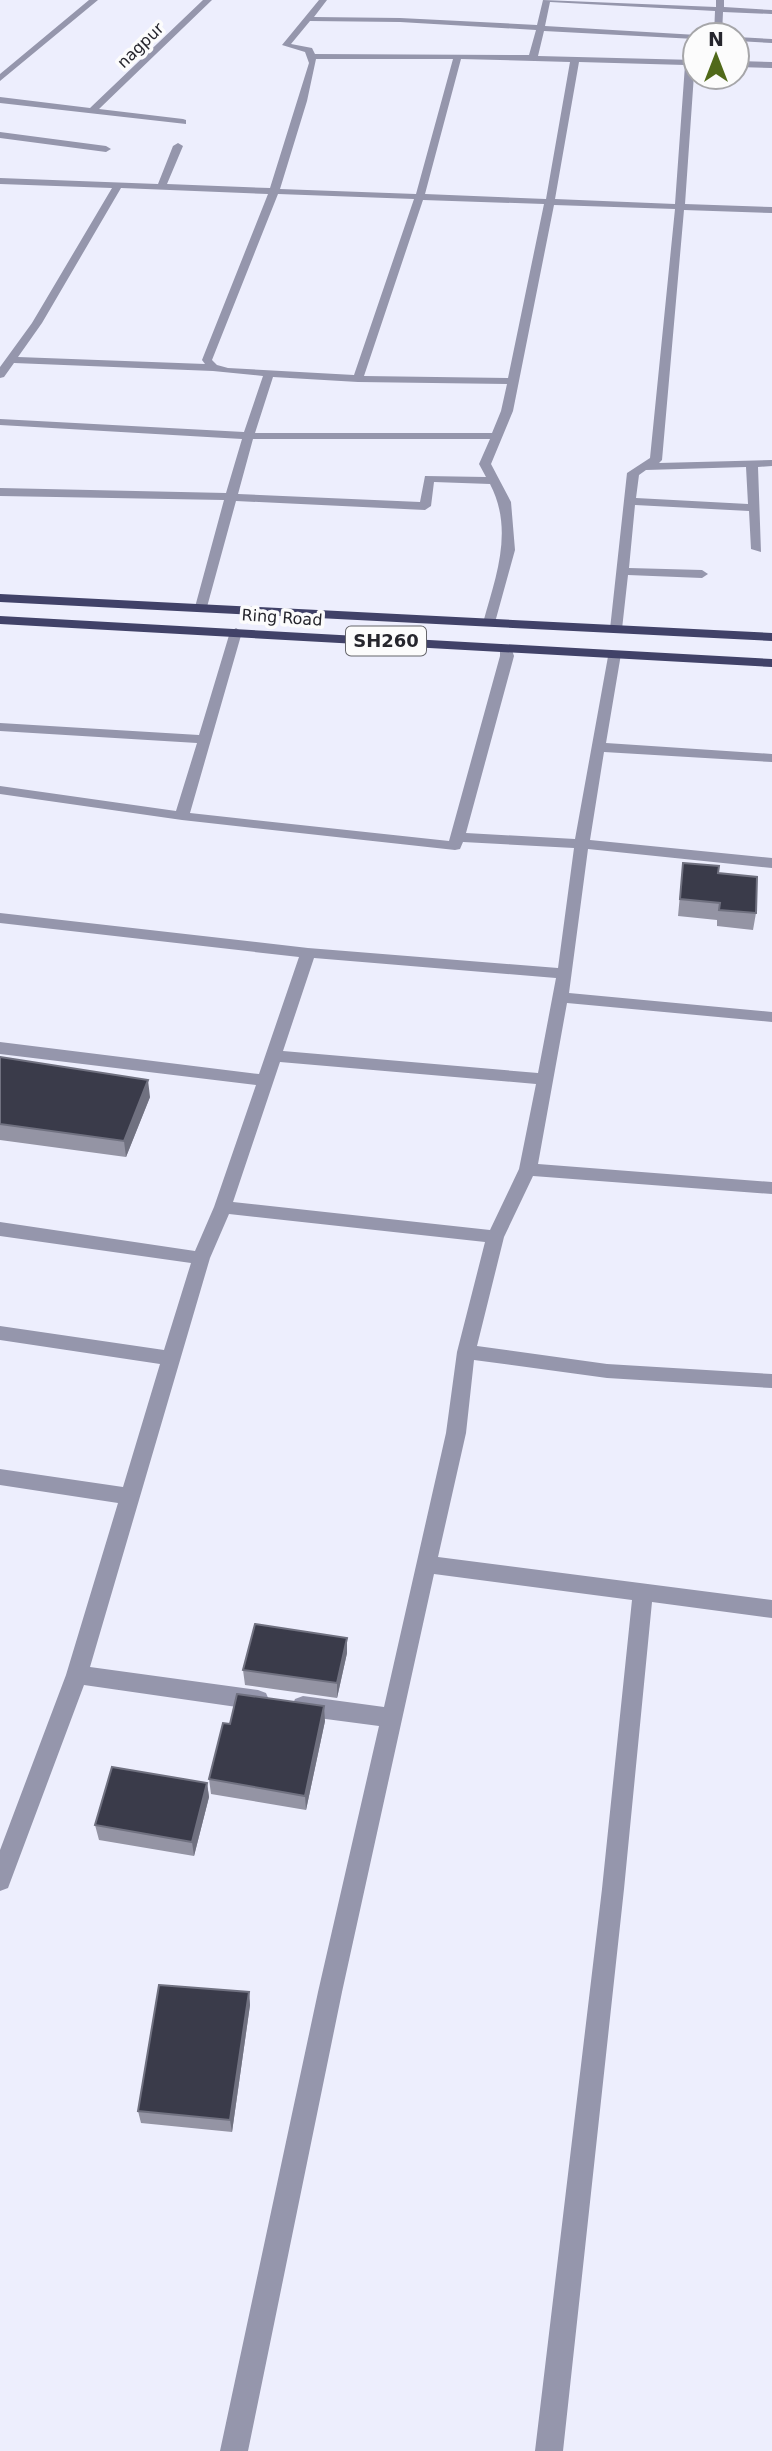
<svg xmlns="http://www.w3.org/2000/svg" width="772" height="2451" viewBox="0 0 772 2451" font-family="'DejaVu Sans',sans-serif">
	<rect width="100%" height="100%" fill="#edeefd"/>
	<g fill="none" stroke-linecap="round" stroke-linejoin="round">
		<path fill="#9596ac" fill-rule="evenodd" d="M89,0h9l-98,81v-7z
			M203,0h9l-113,109 84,10 3,1v4l-186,-21v-6l90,11z
			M319,0h8l-13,17 86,1 137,7 6,-25 173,7v-7h8v7l48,3v4l-49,-2 -1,23h-8l1,-24 -165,-9 -5,24 152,9 -2,4 -151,-8 -6,25 157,4 -10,144 87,3v6l-88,-3 -22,250 -3,3 113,-3v6l-14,1 3,85 -10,-3 -2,-38 -114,-6 -6,63 73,2 6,4 -6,4 -74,-3 -6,54 -6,4 -6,-4 17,-156 23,-15 25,-249 -121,-4 -41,206 -22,53 20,38 4,48 -21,76h-10l-1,-3c13,-47 31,-93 7,-139l-56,-2 -3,24 -6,4 -189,-9 -29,106 -6,4 -6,-4 29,-107 -224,-4v-8l226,5 16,-54 -242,-14v-6l244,13 19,-56 -50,-5 -199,-8 -10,14 -4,1v-11l32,-44 80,-135 -112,-4v-6l158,6 15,-38 5,-3 5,3 -16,38 103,4 39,-125 -4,-11 -23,-7zM310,21l90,1 136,8 -7,25 -214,-1 -3,-6 -21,-4zM316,59h137l-37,135 -136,-5 27,-88zM461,59l109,3 -24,137 -121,-5zM579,62l106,3 -10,139 -120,-5zM121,188l147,6 -66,166 3,4 -187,-7 24,-34zM278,194l136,5 -60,176 -126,-7 -11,-3 -5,-5zM423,200l121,4 -36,174 -144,-2zM273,377l85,5 149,2 -6,27 -9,22h-237zM253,439h237l-11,25 7,13 -61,-1 -5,26 -182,-8zM746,467l2,37 -112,-6 3,-23 7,-5z
			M737,37l35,2v4l-35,-2z
			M737,61l35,1v6l-35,-1z
			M0,132l106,14 5,3 -5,3 -106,-14z
			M236,628l6,4 -52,181 259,28 51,-185v-6l6,-4 5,1 3,9 -48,177 109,6 34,-188h10l2,3 -15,89 166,11v8l-168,-10 -14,88 182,18v10l-184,-19 -19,144 203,19v10l-205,-19 -29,161 234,18v12l-239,-18 -29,61 -27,109 130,18 165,10v14l-165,-10 -133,-18 -8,73 -28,124 334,43v18l-120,-16 -28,287 -61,562h-28l67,-562 30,-289 -198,-26 -92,418 -94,459h-28l98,-459 61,-266 -76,-10 -8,-3 -3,-7 3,-7 8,-3 81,11 62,-274 11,-81 28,-110 -256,-28 -19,44 -120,409 168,23 8,3 3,7 -3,7 -8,3 -174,-25 -73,195 -3,8 -8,3v-41l66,-175 52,-172 -118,-18v-16l123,18 37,-123 -160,-24v-14l164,24 27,-87 -191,-27v-14l195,29 19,-44 42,-122 -256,-31v-12l259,32 40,-117 -299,-34v-10l308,35 250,20 16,-120 -111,-6 -3,7 -5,1 -273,-30 -182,-26v-8l176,25 21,-68 -197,-12v-8l199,12 31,-103zM314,958l242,20 -18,95 -255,-22zM280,1062l256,22 -17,85 -29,61 -257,-28z"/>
		<path fill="#414268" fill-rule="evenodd" d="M0,594l772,39v8l-772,-39z
			M0,616l772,43v8l-772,-43z"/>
	</g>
	<path fill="#9494a4" d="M683,863l35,10 38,40 -3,17 -36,-4v-6l-39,-4z
		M0,1057l150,40 -24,60 -126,-17z
		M347,1638v15l-10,45 -92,-13 -2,-15z
		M325,1721l-19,89 -95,-16 -2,-15z
		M207,1783l2,14 -15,59 -95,-16 -4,-15z
		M249,1992l1,13 -18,127 -91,-9 -3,-12z"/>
	<path fill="#707180" d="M148,1080l2,17 -24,60 -2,-16z
		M347,1638v15l-10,45v-15z
		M324,1706l1,15 -19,89 -1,-14z
		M207,1783l2,14 -15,59 -2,-14z
		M249,1992l1,13 -18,127 -2,-12z"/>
	<path fill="#3a3b4a" stroke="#707180" stroke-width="2" d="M683,863l36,3 -1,7 39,4 -1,36 -37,-3 1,-7 -40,-4z
		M0,1057l148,23 -24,61 -124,-17z
		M255,1624l92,14 -10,45 -94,-13z
		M237,1694l87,12 -19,90 -96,-17 14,-56 7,1z
		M112,1767l95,16 -15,59 -97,-17z
		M159,1985l90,7 -19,128 -92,-9z"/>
	<g text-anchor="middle" stroke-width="7" stroke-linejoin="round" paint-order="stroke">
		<g font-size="16" fill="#26262d" stroke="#fcfcfc">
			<text transform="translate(140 45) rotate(-44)" y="6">nagpur</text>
			<text transform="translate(282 617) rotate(4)" y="6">Ring Road</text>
		</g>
		<rect fill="#fcfcfc" stroke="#66666b" stroke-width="2" x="346" y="626.5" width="80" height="29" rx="5"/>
		<g font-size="18" font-weight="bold" fill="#26262d">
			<text x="386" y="647">SH260</text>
		</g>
	</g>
	<g transform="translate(716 56)"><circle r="33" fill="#fcfcfc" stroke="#a6a6a9" stroke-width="2"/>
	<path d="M0-5L12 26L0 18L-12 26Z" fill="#506919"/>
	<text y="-10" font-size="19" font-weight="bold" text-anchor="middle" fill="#26262d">N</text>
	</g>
</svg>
